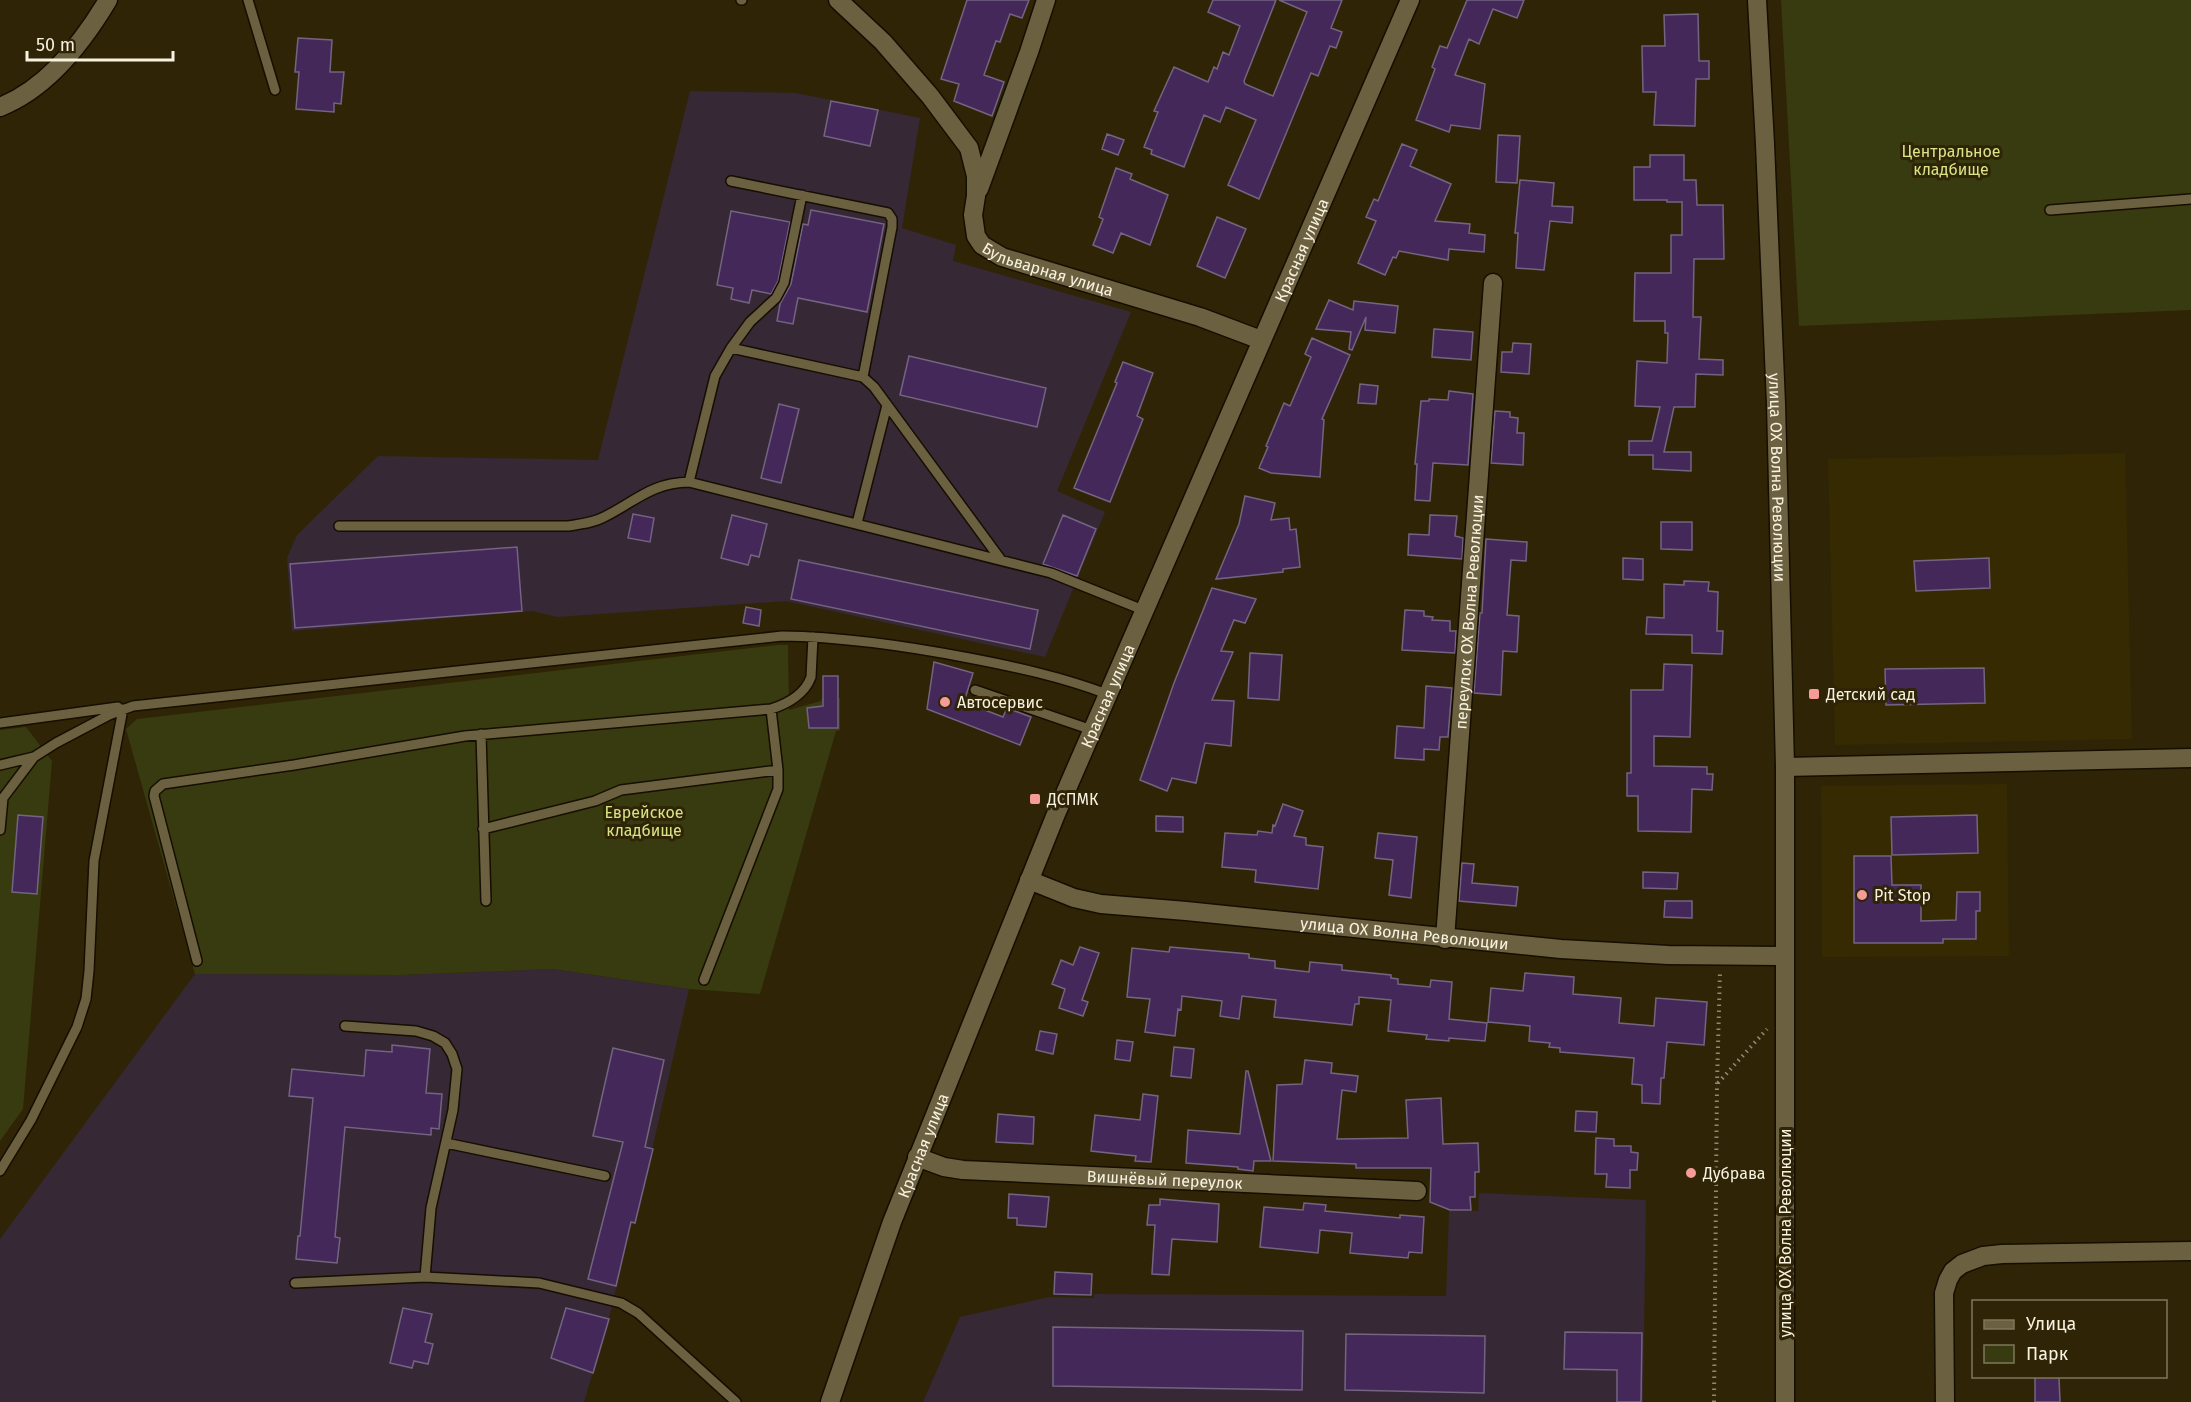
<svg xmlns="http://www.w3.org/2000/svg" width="2191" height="1402" viewBox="0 0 2191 1402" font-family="'Fira Sans',sans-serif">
	<rect width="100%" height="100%" fill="#2f2506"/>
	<path fill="#362a02" d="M2125,453l7,286 -297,6 -7,-286z
		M2007,784l2,172 -187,1 -1,-171z"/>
	<path fill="#362835" d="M690,91l106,2 124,25 -18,110 54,17 -3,16 178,51 -74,179 48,21 -60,145 -259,-56 -229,16 -24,-6 -241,20 -5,-73 10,-23 81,-79 220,4z
		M553,969l136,20 -54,234 -4,-1 -22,97 -25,83h-584v-163l195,-265 205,1z
		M1479,1193l167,7 -3,202h-720l37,-85 89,-20 45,1v-4l352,2 3,-85h29z"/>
	<path fill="#373b0f" d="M1781,0h410v310l-392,16z
		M778,645h10l1,65 32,-9 1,-3h18v32l-4,1 -76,263 -71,-5 -136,-20 -153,6 -205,-1 -69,-245 11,-10z
		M26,727l26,34 -29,348 -23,32v-411z"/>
	<path fill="#442859" stroke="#736481" stroke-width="1.5" d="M967,0h62l-7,18 -12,-4 -10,28 -4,-1 -12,34 20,7 -12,34 -38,-15 5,-17 -18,-5z
		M1213,0h63l-32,81 1,3 28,12 34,-84 -28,-12h63l-11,28 11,4 -6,16 -6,-2 -12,30 -7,-3 -52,126 -31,-14 28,-65 -30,-13 -6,15 -16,-7 -20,52 -33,-13 1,-4 -8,-3 14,-35 -4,-1 20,-44 34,15 6,-15 3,2 6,-17 6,3 11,-29 -32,-14z
		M1467,0h57l-7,18 -24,-9 -14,35 -10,-5 -14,36 30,9 -5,45 -29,-4 -2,7 -33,-12 19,-51 -3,-2 8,-21 7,2z
		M1698,14l1,47h10v18h-13l-1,47 -41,-1 2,-33h-13l-1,-46h23l-1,-31z
		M298,38l34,2 -2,32h14l-3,32 -7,-1v9l-38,-3 3,-37h-4z
		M831,101l47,9 -8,36 -46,-10z
		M1107,134l17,6 -6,15 -16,-6z
		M1498,135l22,1 -3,47 -21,-1z
		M1402,144l15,6 -7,16 41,18 -16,37 35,3 -1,9 16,2 -1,17 -35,-3 -1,11 -49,-9 -3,7 -3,-1 -8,18 -27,-12 18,-42 -10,-4 8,-18 4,2z
		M1650,155h34v25h12l1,25h26l1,54h-30l-1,58h8l-2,42 24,1v15l-27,-1 -1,33h-21l-10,45h27v19l-38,-2v-14h-24v-14h23l8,-34 -25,-1 2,-45 30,2 1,-30h-3v-12h-31l1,-48h36v-38h11v-33h-15v-2h-33v-33h16z
		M1116,168l16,6 -2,5 38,16 -18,50 -29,-12 -8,20 -20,-8 10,-26 -4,-2z
		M1520,180l34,3 -2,23 21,1 -1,16 -22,-2 -6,49 -28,-2 2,-35h-3z
		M811,210l73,14 -17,88 -69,-14 -5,26 -16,-3 3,-17 11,-20 12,-60 5,1z
		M731,211l59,11 -12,59 -7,13 -19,-4 -3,13 -18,-4 2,-11 -16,-3z
		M1217,217l29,12 -21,49 -28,-12z
		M1329,300l24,10 1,-9 44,5 -3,27 -30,-3 1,-13 -14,33 -3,-1 2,-17 -35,-3z
		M1434,329l39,3 -2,28 -39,-3z
		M1312,338l38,17 -28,64 2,1 -4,57 -49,-4 -12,-5 9,-21 -2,-1 18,-43 6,3 21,-49 -6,-3z
		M1513,343l18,1 -2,30 -28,-2 1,-20h10z
		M909,356l137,32 -9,39 -137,-32z
		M1123,362l30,11 -16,43 6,3 -33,83 -36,-14 43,-105 -2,-1z
		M1360,384l18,2 -2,18 -18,-1z
		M1449,391l24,3 -5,71 -35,-2 -3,38 -15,-1 2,-36h-2l6,-63h8v-2l19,1z
		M779,404l20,5 -18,74 -20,-5z
		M1495,411l15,1v5l8,1 -1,15h7l-1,32 -32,-2z
		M1245,496l30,7 -4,17 18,-2 1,12 6,-1 4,38 -17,2v3l-67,7 23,-55z
		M633,514l21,4 -4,24 -22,-4z
		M732,515l35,9 -8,33 -8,-2 -3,10 -27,-7z
		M1063,515l33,14 -19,47 -34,-12z
		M1430,515l27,1 -2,20 8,2 -1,21 -54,-4 1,-21 20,1z
		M1661,522h31v28l-31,-1z
		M1486,539l41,3 -1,19 -15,-1 -4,55 12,1 -2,36 -14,-1 -2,44 -27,-2 6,-80h2z
		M517,547l5,64 -227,17 -5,-64z
		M1623,558l20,1v21l-20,-1z
		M1989,558l1,30 -74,3 -2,-30z
		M799,560l239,50 -8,39 -239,-50z
		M1684,581l25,1 -1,9 10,1 -1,39h6l-1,23 -30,-1v-18l-46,-1 1,-17 17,1v-34l20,1z
		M1212,588l44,11 -11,24 -11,-3 -13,31 12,1 -21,48 22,1 -3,45 -26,-3 -9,40 -24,-5 -5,13 -27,-11 34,-97z
		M746,607l15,3 -2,16 -16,-3z
		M1405,610l19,1v5l9,1 -1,3 18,1v10h6l-1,22 -53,-3z
		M1250,653l32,2 -3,45 -31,-2z
		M934,662l39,11 -9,29 39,15 4,-9 24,9 -11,28 -93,-36z
		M1664,664l28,1 -2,72 -36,-1v30l53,1v7h6l-1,16 -20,-1 -1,43 -53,-1v-35h-11v-23h4v-83h32z
		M1984,668l1,35 -99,2 -1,-36z
		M823,676h15v52h-29l-2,-20 16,-2z
		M1426,686l26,2 -4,49h-8l-1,13 -15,-1v11l-29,-2 2,-32 27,2z
		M1283,804l20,7 -9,25 12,2v7l17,2 -5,42 -63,-7 1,-12 -34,-3 3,-34 32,2 1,-4 14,2 1,-8 2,1z
		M18,815l25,2 -6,77 -25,-2z
		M1977,815l1,38 -86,2 -1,-38z
		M1156,816l27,1v15l-27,-1z
		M1378,833l39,4 -6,61 -22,-3 4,-35 -18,-2z
		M1854,856h37l1,29h29v36l35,-1 1,-28h23v19h-4v28h-33v4h-89z
		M1462,863l12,1 -2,19 46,4 -2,19 -57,-5z
		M1643,872l35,1 -1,16 -34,-1z
		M1665,901h27v17l-28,-1z
		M1080,947l19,6 -17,47 6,2 -5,14 -24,-8 6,-19 -13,-5 9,-24 12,5z
		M1170,947l79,7v4l26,3v7l34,4 1,-10 32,3v5l49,5v3l7,1v5l32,3 1,-7 21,2 -3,37 38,4 -2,18 -36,-3v3l-23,-2 1,-4 -39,-4 3,-31 -32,-3v7h-4l-3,21 -78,-8 2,-17 -34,-4 -3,23 -19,-3 2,-15 -40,-5 -1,14 -3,-1 -3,27 -30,-4 5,-33 -23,-2 5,-49 37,4z
		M1525,973l49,4 -1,17 48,4 -2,25 35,3 2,-28 51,4 -3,43 -37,-3 -3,36h-3l-1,26 -18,-1v-18l-10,-1 2,-26 -74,-6v-4l-11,-1 1,-4 -21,-2 1,-15 -42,-4 3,-34 32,3z
		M1040,1031l17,3 -4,20 -17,-4z
		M1117,1040l16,2 -3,19 -15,-2z
		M392,1045l38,4 -4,44 16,1 -3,35 -8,-1v7l-86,-8 -10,110 5,1 -3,25 -41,-4 2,-23h2l13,-138 -24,-2 3,-27 72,7 2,-26 26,2z
		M1174,1047l20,2 -3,29 -20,-2z
		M613,1048l51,12 -19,87 8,2 -18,74 -4,-1 -15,64 -28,-7 35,-137 -30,-6z
		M1305,1060l27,3 -1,10 27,3 -2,16 -14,-2 -5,49 71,-1 -2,-38 35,-2 2,46 35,-1 1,29h-4v25h-5l1,13h-21l-20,-8 1,-34h-75v-4l-83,-3 4,-76 25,-1z
		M1246,1071h2l23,90h-17l-1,10 -15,-2v-2l-52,-4 2,-33 52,4z
		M1143,1094l15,2 -7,66 -16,-1 1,-5 -45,-5 4,-36 45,5z
		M1576,1111l21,1 -1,20 -21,-1z
		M998,1114l36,3 -1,27 -37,-2z
		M1596,1138l18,1v7h17v6l7,1 -1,17h-7v18l-24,-1 1,-13h-12z
		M1009,1194l40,3 -3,30 -29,-2v-7h-9z
		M1160,1199l59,5 -2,38 -45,-3 -3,36 -17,-1 3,-49h-8l2,-20h11z
		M1304,1203l22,2 -1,6 75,7v-3l24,2 -2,36 -13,-1 -1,6 -58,-5 2,-20 -32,-3 -2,23 -58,-6 4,-40 39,3z
		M1055,1272l37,2 -1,21 -37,-1z
		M403,1308l29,6 -7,28 8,2 -5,20 -14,-3 -2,7 -22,-5z
		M566,1308l43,11 -16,54 -42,-15z
		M1053,1327l250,4 -1,59 -249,-4z
		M1565,1332l77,1 -1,69h-24v-32l-53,-1z
		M1346,1334l139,2 -1,57 -139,-3z
		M2035,1377h24l1,25h-25z"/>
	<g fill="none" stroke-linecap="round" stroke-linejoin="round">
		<g stroke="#160e00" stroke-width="12">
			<path id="service" d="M248,0l27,90
				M741,0h1
				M731,181l157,32 4,6v8l-29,150
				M2050,210l141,-11
				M731,348l19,-26 26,-24 8,-15 18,-88
				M689,482l26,-106 16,-28 132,29 11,10 127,173
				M857,523l30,-118
				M339,526h229c13,-2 25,-3 36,-9 32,-16 47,-34 85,-35l362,91 92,37
				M975,690l117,40
				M0,723l118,-16
				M481,734l5,167
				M0,765l34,-8
				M483,829l112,-28 26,-11 157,-20
				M0,830l3,-32 31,-41 22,-14 53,-28 24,-9 649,-70c64,1 125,10 187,22 47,9 93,19 138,36
				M197,961l-43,-165 1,-5 8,-7 131,-19 171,-29 306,-27
				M704,980l74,-191v-19l-7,-61c16,-5 34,-15 40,-32l2,-40
				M345,1026l71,5 17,5 12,7 7,11 5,15 -4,41 -22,98 -6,69
				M446,1143l159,33
				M0,1171l31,-51 46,-93 9,-28 3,-28 5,-110 29,-152
				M295,1283l130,-6 114,6 82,20 17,10 98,89"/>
		</g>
		<g stroke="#160e00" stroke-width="21">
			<g id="minor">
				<path id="s1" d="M838,0l45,42 47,54 39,52 7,28v20l-3,19 3,21 6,9 20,12 198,60 61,23"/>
				<path d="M0,107c46,-18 83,-65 108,-107"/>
				<path d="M979,189l50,-137 17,-52"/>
				<path d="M1785,767l406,-9"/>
				<path id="s2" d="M1029,880l45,18 27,6 85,7 375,38 107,6 116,1"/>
				<path id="s3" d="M1445,939l48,-656"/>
				<path id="s4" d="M917,1157l27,10 19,3 454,21"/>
				<path d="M1945,1402l-1,-109 4,-13 5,-9 9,-7 21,-8 19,-2 189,-3"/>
			</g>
		</g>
		<g stroke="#160e00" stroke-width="21">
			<g id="tertiary">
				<path id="s5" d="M830,1402l62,-180 164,-408 354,-814"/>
			</g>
		</g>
		<g stroke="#160e00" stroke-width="21">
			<g id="secondary">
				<path id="s6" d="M1757,0l8,144 11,260 9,363v635"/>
			</g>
		</g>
		<path stroke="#918971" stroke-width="4" stroke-dasharray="1.5 4.5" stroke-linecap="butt" d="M1718,1083l49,-54
			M1714,1402l3,-318 3,-113"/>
		<use href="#service" stroke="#6b6141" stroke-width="9"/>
		<use href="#minor" stroke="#6b6141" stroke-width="18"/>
		<use href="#tertiary" stroke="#6b6141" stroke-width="18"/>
		<use href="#secondary" stroke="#6b6141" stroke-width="18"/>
	</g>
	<g fill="#f59b98" stroke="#2f2506" stroke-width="2">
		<rect x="1808" y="688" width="12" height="12" rx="3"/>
		<circle cx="945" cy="702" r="6"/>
		<rect x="1029" y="793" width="12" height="12" rx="3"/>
		<circle cx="1862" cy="895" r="6"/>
		<circle cx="1691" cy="1173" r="6"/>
	</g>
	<g text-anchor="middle" stroke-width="6" stroke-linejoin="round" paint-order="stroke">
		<g font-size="16" fill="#d8e485" stroke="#2f2506">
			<text x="1951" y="157">Центральное<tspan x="1951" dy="18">кладбище</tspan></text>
			<text x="644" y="818">Еврейское<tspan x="644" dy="18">кладбище</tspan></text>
		</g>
		<g font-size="16" fill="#f8f2e0" stroke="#2f2506">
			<text dy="6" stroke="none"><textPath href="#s5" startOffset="1245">Красная улица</textPath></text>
			<text dy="6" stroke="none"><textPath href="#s1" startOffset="369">Бульварная улица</textPath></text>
			<text dy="6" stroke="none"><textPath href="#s6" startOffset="478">улица ОХ Волна Революции</textPath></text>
			<text dy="6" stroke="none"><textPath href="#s3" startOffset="328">переулок ОХ Волна Революции</textPath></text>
			<text dy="6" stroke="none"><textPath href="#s5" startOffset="759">Красная улица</textPath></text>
			<text dy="6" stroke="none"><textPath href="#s2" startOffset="381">улица ОХ Волна Революции</textPath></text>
			<text dy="6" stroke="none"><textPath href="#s5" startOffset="273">Красная улица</textPath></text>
			<text dy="6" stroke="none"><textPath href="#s4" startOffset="250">Вишнёвый переулок</textPath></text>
			<text transform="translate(1785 1233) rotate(-90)" y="6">улица ОХ Волна Революции</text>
		</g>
		<g font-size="16" fill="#f8f2e0" stroke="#2f2506" text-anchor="start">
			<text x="1826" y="700">Детский сад</text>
			<text x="957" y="708">Автосервис</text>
			<text x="1047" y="805">ДСПМК</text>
			<text x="1874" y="901">Pit Stop</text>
			<text x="1703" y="1179">Дубрава</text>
		</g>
	</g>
	<rect x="1972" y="1300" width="195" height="78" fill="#2f2506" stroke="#7f775d" stroke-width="1.5"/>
	<rect x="1984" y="1320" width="30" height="9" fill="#6b6141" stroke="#7f775d" stroke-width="1.5"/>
	<text x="2026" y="1330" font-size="18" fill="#f8f2e0">Улица</text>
	<rect x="1984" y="1345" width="30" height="18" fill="#373b0f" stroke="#7f775d" stroke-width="1.5"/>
	<text x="2026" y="1360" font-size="18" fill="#f8f2e0">Парк</text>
	<path d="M27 51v9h146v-9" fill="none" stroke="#f8f2e0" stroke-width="3"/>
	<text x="36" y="51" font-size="18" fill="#f8f2e0" stroke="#2f2506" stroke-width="4.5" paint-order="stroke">50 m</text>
</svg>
